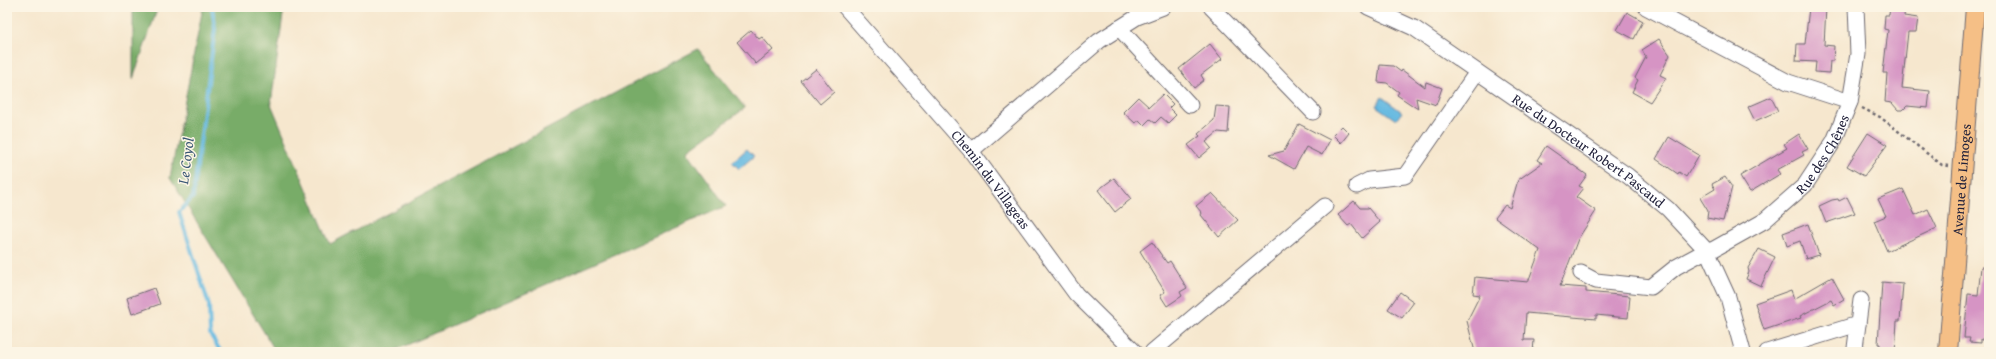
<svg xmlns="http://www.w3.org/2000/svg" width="1996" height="359" viewBox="0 0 1996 359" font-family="'Gentium Book Plus',serif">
	<rect width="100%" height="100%" fill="#fcf5e5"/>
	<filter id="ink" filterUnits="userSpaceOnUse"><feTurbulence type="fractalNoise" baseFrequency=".025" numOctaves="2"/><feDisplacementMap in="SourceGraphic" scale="8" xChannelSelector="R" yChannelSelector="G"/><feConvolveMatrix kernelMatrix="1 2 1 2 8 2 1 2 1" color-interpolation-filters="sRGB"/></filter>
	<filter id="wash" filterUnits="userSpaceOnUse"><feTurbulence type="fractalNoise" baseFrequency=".012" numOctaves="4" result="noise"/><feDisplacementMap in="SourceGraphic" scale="16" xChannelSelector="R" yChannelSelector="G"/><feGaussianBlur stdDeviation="0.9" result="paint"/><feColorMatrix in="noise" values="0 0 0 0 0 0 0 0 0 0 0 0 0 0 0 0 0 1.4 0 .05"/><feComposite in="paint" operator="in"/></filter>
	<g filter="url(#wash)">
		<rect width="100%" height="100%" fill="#f6e7ce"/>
		<path fill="#78ac68" stroke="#4d6752" d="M133,7h25l-25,72z
			M203,7h81l-13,97 59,140 368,-195 47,59 -58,43 39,55 -335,146h-115l-106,-174z"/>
		<path fill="#65b9e1" stroke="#446e8e" d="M1382,97l20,15 -6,8 -20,-14z
			M747,149l7,7 -15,13 -7,-7z"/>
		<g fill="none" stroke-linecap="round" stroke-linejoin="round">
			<path stroke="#65b9e1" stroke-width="4" d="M212,7l3,22 -22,168 -14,15 30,93 1,29 11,18"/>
		</g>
		<g id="blocks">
			<path fill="#d694c4" d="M1809,7h17l-2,38 10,1 -1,15h-3l-1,12 -14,-1 1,-10 -20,-1 1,-17h8z
				M1890,7h15l-1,9 14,2 -2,14h-8l-6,56 28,3 -2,17 -21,-2 -4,4h-5l-6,-7 -7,-1 2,-29h-4l5,-43 -4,-1 1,-14h4z
				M1627,12l16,9 -9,18 -17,-9z
				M751,30l8,9 3,-2 11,13 -17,14 -19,-22z
				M1659,39l11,16 -10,20 6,3 -16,24 -18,-10 6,-12 -3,-2 11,-21 -4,-7z
				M1210,44l12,15 -21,16 3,5 -10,8 -15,-19z
				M1380,65l13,1 8,6 1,-2 23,17 1,-5 16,6 -6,17 -20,-7 2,11 -21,-14 2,-3 -12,-9 -9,-1z
				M816,69l18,23 -14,12 -19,-23z
				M1163,94l10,10 -4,4 7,7 -8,8 -7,-6 -6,6 -5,-4 -6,6 -5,-5 -4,3 -12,-11 15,-15 11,10z
				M1771,97l7,14 -23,10 -7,-14z
				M1216,106l14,1 -2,26 -10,-1 -12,10 5,6 -12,10 -11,-13 12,-9 -2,-2 16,-14z
				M1299,124l31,16 -8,15 -16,-8 -12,22 -25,-14 15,-4z
				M1342,126l7,7 -8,10 -8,-8z
				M1868,133l19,12 -23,31 -17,-10z
				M1799,134l9,15 -6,3 2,3 -27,15 3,4 -30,18 -10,-16 47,-28 -3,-4z
				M1669,137l30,18 -13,22 -7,-5 -1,2 -22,-15z
				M1546,146l41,29 -8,11 4,2 -7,9 20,14 -18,28 -18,47 26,2v4l44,4 -2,22 -32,-3v4l-70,-6 -2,27h10l-1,12h-58l-8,-31 13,-26 -7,-1 2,-17 53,5 12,-32 -45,-32 10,-13 5,3 8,-28 24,-17 -5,-3z
				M1725,177l7,10 -9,34 -16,-3 1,-7 -8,-13 15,-9 -3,-5z
				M1114,178l17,21 -16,13 -17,-22z
				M1903,189l12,26 13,-6 9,19 -50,23 -13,-30 12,-5 -8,-17z
				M1212,193l26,27 -19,17 -18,-22 1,-2 -6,-7z
				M1847,197l8,16 -29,10 -7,-17 13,-6 6,-1 1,2z
				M1354,201l6,7h8l12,14 -18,16 -11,-14 -3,2 -10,-11z
				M1808,224l11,31 -13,4 -6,-18 -13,5 -4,-13z
				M1152,242l15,21 3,-2 17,27 -7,4 2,4 -15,10 -7,-11 5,-3 -25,-41z
				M1759,249l16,8 -14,29 -15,-7 3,-7 -1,-4z
				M1981,267h8v55l-2,18 -6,-1v4l-12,-1 1,-4h-6l4,-44 10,1z
				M1832,277l12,22 -10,6 -3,-5 -31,16 1,2 -37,12 -9,-27 36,-13 3,9z
				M1882,282l21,2 -3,37h-3l-2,31h-16l1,-8h-2z
				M154,288l6,16 -28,10 -5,-16z
				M1400,292l14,10 -12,16 -14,-9z"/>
		</g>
	</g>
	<g filter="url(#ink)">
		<use href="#blocks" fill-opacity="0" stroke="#6c676e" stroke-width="1"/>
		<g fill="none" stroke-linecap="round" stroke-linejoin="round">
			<g stroke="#6c676e" stroke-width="17">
				<g id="minor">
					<path id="s1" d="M845,7l126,144 105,143 59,58"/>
					<path d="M1211,7l102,105"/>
					<path id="s2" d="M1368,7l46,21 214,148 40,33 39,42 21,46 15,55"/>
					<path d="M1646,7l142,75 62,20"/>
					<path d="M1119,28l71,77"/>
					<path d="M971,151l128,-110 38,-24 26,-10"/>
					<path d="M1357,186l12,-6 36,-4 72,-104"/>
					<path id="s3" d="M1581,273l15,8 55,6 25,-20 24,-13 14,-5 50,-28 41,-36 29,-44 16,-39 8,-48 -2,-47"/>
					<path d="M1855,348l3,-24"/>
					<path d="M1152,352l173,-146"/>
					<path d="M1767,352l91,-28 3,-24"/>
				</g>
			</g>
			<g stroke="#6c676e" stroke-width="20">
				<g id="major">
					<path id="s4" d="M1948,352l27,-345"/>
				</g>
			</g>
			<path stroke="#6c676e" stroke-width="2.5" stroke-dasharray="3 3" stroke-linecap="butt" d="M1862,108l18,9 62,48 6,1"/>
			<use href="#minor" stroke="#fff" stroke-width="15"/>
			<use href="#major" stroke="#f5bf86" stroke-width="18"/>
		</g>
	</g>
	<g text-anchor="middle" stroke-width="3" stroke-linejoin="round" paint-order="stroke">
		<g font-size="14" fill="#22223b" stroke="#fcf5e5">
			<text dy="5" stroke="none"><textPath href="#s2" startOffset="264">Rue du Docteur Robert Pascaud</textPath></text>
			<text dy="5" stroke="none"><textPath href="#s3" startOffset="294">Rue des Chênes</textPath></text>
			<text dy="5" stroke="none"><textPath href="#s1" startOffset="226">Chemin du Villageas</textPath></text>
			<text dy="5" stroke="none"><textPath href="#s4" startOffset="173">Avenue de Limoges</textPath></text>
		</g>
		<g font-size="15" font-style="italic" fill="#395775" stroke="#fcf5e5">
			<text transform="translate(186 161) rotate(-83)" y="5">Le Coyol</text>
		</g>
	</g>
	<rect width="1996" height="359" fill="none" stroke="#fcf5e5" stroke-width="24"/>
</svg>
